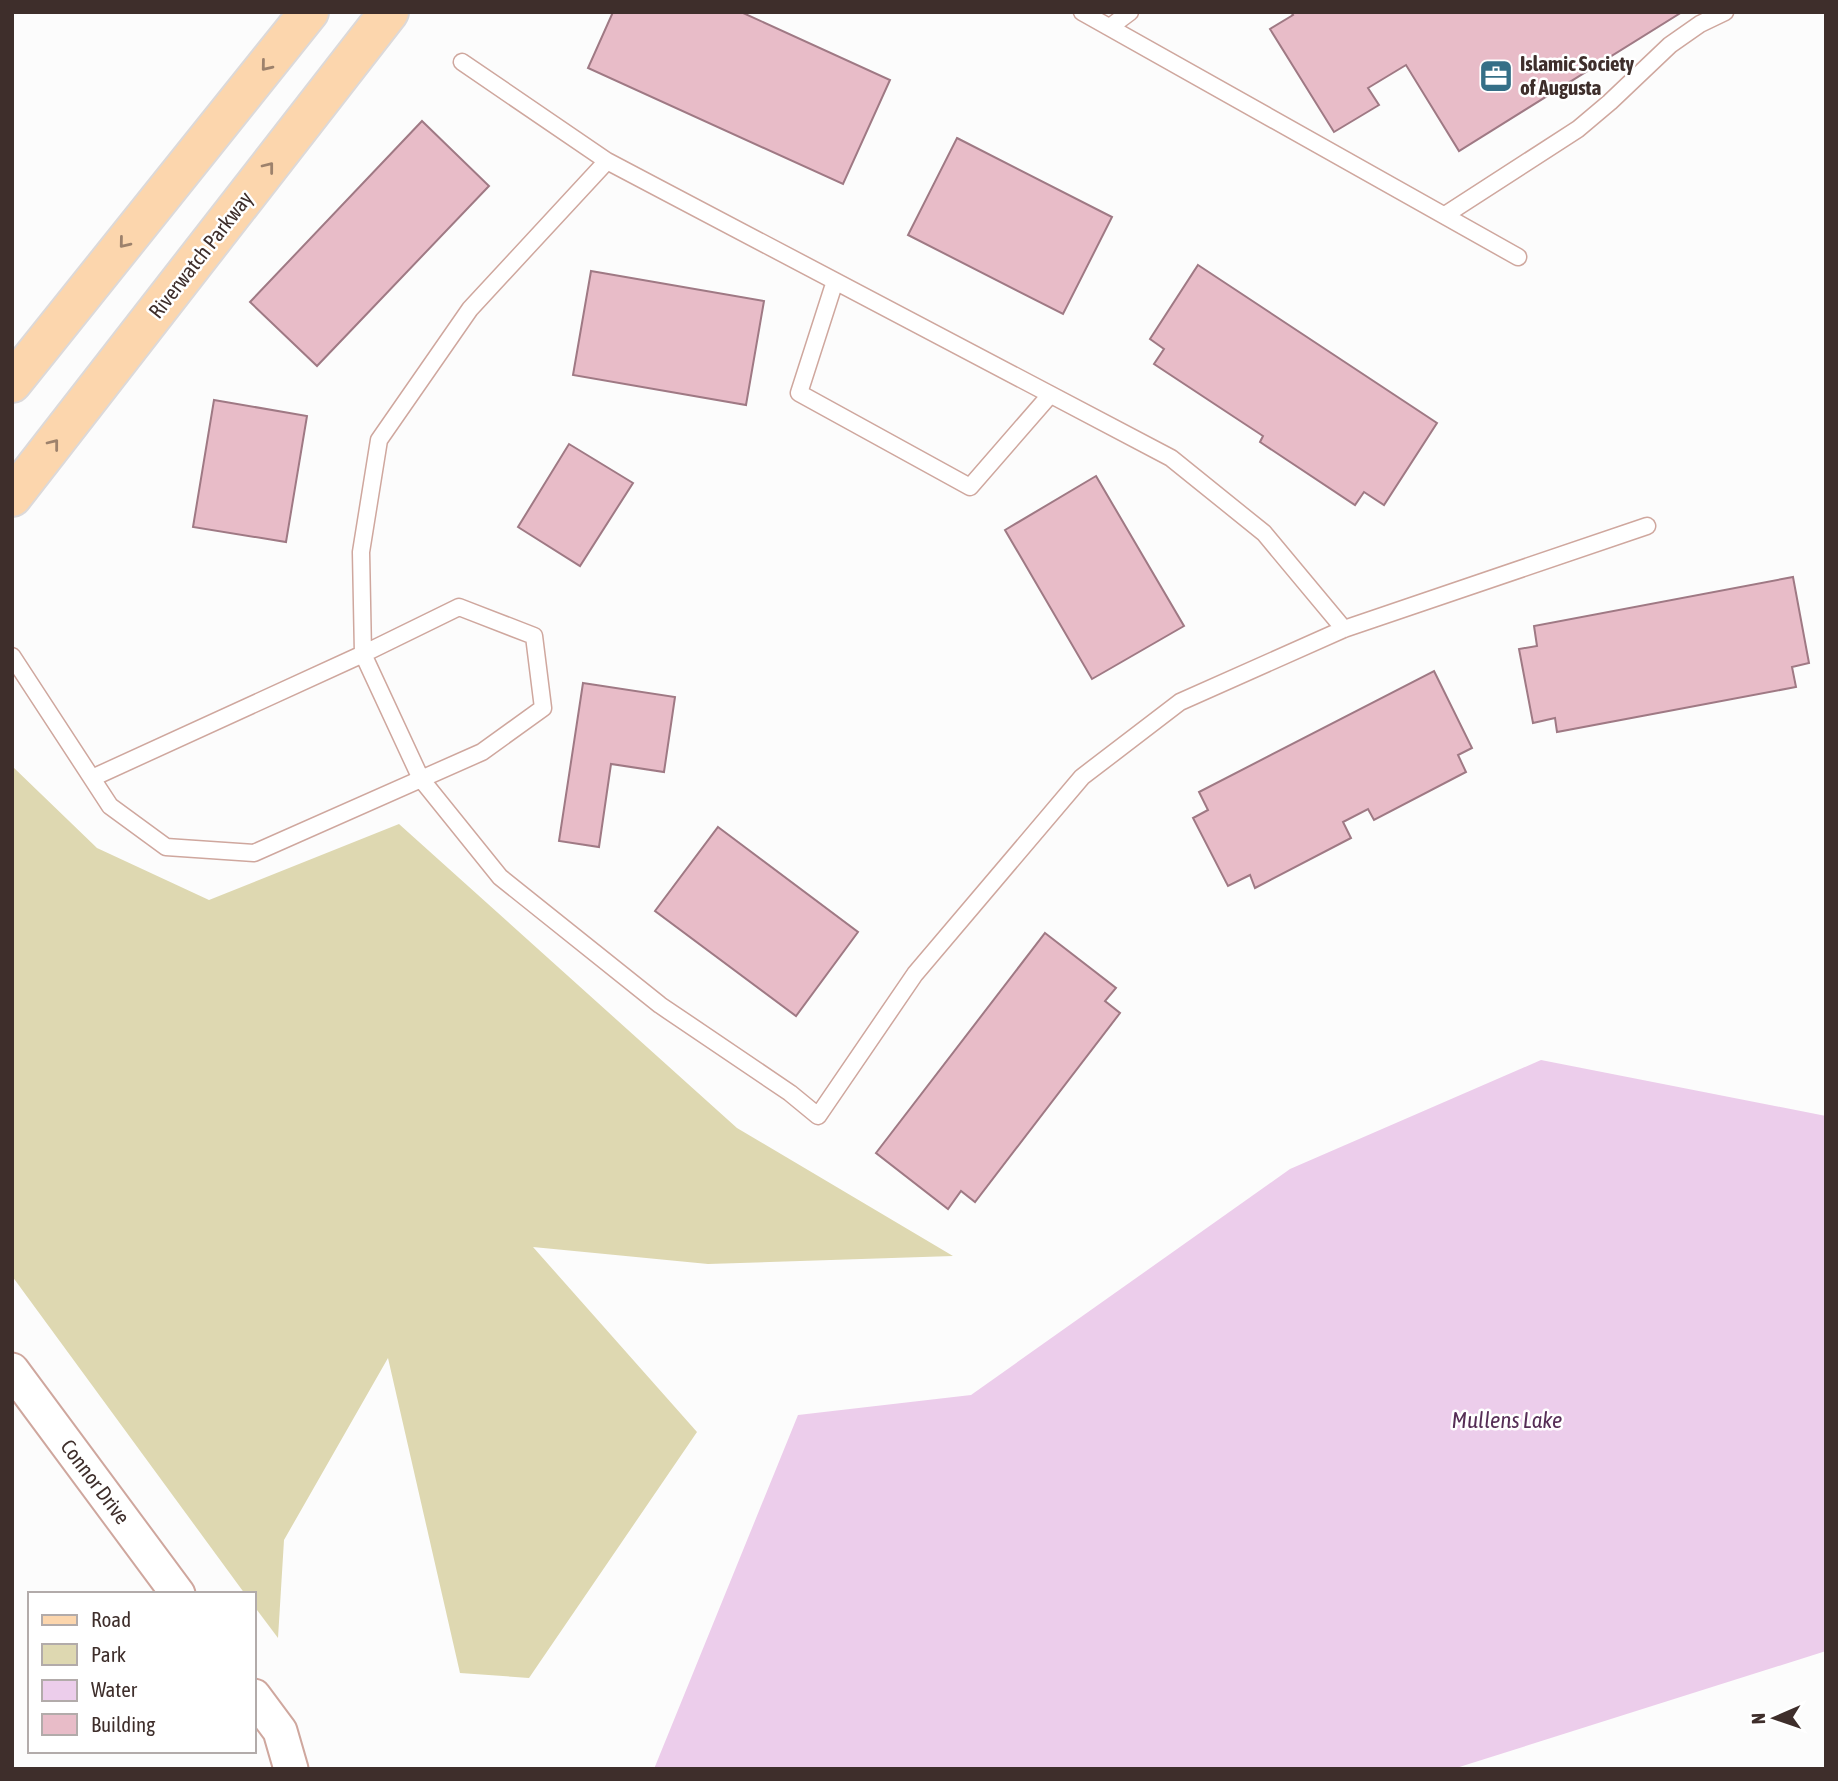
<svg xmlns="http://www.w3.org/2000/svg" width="1838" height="1781" viewBox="0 0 1838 1781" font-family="'Asap Condensed',sans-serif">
	<rect width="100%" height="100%" fill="#fcfcfc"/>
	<path fill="#ded8b1" d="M12,766l85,82 112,52 190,-76 338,304 216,128 -245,8 -175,-17 164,185 -168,246 -69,-5 -72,-315 -104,182 -6,98 -24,-32v-12h-9l-233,-318z"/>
	<path fill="#eccdeb" d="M1541,1060l285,56v535l-373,118h-799l144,-354 173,-20 319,-226z"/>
	<path fill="#e8bcc8" stroke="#9f7984" stroke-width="2" d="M613,12h128l149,68 -47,104 -255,-116z
		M1291,12h391l-223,139 -53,-86 -38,23 11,17 -45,27 -64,-103 23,-14z
		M422,121l67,65 -172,180 -67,-64z
		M957,138l155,79 -49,97 -155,-79z
		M1198,265l239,158 -53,82 -20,-13 -9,13 -95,-63 3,-6 -109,-72 10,-15 -14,-10z
		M591,271l173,30 -18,104 -173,-30z
		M214,400l93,16 -21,126 -93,-15z
		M569,444l64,39 -53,83 -62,-39z
		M1096,476l88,150 -92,53 -87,-149z
		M1793,577l16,86 -17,4 4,20 -239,45 -2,-14 -22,5 -14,-74 18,-3 -3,-20z
		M1434,671l38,77 -14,7 8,17 -92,48 -6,-11 -25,13 8,16 -96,50 -5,-13 -22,11 -35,-68 15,-8 -9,-18z
		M583,683l92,14 -11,75 -53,-8 -12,83 -40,-6z
		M718,827l140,105 -62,84 -141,-105z
		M1045,933l71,55 -11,13 15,12 -145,189 -14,-11 -13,18 -72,-56z"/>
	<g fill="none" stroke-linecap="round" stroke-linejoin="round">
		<g stroke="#cfa79e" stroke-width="19">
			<path id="service" d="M1082,12l436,245
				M1110,27l20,-15
				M462,62l145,99 564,297 93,75 80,96
				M607,161l-137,148 -91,131 -18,112 2,102 58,125 79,98 160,128 130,88 28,23 97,-142 167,-197 98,-75 164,-73 303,-103
				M1445,215l133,-86 32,-27 60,-57 30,-21 25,-12
				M835,281l-36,112 171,94 80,-92
				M12,656l98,150 56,41 88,6 228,-101 61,-44 -9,-72 -75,-29 -96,47 -271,124"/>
		</g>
		<g stroke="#cfa79e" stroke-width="37">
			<path id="minor" d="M12,1370l166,224
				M254,1696l26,35 11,38"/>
		</g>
		<g stroke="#dcd9d9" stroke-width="42">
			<path id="primary" d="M12,383l297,-371
				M12,497l377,-485"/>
		</g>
		<use href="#service" stroke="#fff" stroke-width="16"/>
		<use href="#minor" stroke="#fff" stroke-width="33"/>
		<use href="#primary" stroke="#fcd6ad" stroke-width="38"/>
	</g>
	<defs><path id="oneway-chevron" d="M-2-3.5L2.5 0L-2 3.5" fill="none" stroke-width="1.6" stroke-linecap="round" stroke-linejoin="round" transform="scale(1.75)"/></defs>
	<g stroke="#9d826c">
		<use href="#oneway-chevron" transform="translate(266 66) rotate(129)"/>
		<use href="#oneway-chevron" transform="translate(269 167) rotate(-52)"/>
		<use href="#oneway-chevron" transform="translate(124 243) rotate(129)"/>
		<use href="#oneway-chevron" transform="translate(54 444) rotate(-52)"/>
	</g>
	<defs>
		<g id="office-square" transform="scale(1.75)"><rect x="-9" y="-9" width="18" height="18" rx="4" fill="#356f87" stroke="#fff"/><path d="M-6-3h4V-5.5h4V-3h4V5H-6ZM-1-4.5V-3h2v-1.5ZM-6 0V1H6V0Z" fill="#fff"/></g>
	</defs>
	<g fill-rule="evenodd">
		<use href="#office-square" x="1496" y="76"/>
	</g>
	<g text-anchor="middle" stroke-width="5" stroke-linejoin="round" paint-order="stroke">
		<g font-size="21" font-weight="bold" fill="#3e2e2b" stroke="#fff" text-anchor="start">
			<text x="1520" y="71">Islamic Society<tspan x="1520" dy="24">of Augusta</tspan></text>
		</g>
		<g font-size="21" fill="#3e2e2b" stroke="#fff">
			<text transform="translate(201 255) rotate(-52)" y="7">Riverwatch Parkway</text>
			<text transform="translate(95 1482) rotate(53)" y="7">Connor Drive</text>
		</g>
		<g font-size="23" font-style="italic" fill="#562e56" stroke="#fff">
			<text x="1507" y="1428">Mullens Lake</text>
		</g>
	</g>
	<rect width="1838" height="1781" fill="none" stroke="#3e2e2b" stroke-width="28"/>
	<rect x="28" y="1592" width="228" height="161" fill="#ffffff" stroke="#b2abaa" stroke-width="2"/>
	<rect x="42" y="1615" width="35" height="10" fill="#fcd6ad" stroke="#b2abaa" stroke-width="2"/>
	<text x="91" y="1627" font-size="21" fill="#3e2e2b">Road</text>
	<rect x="42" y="1644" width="35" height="21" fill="#ded8b1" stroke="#b2abaa" stroke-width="2"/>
	<text x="91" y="1662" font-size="21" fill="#3e2e2b">Park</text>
	<rect x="42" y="1680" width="35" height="21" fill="#eccdeb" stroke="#b2abaa" stroke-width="2"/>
	<text x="91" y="1697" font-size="21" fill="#3e2e2b">Water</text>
	<rect x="42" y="1714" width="35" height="21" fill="#e8bcc8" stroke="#b2abaa" stroke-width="2"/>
	<text x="91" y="1732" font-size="21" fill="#3e2e2b">Building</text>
	<g transform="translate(1775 1718) rotate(268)" stroke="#ffffff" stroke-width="5" paint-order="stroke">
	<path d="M0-5L12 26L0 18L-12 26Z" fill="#3e2e2b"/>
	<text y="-10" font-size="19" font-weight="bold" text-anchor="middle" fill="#3e2e2b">N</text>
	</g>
</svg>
